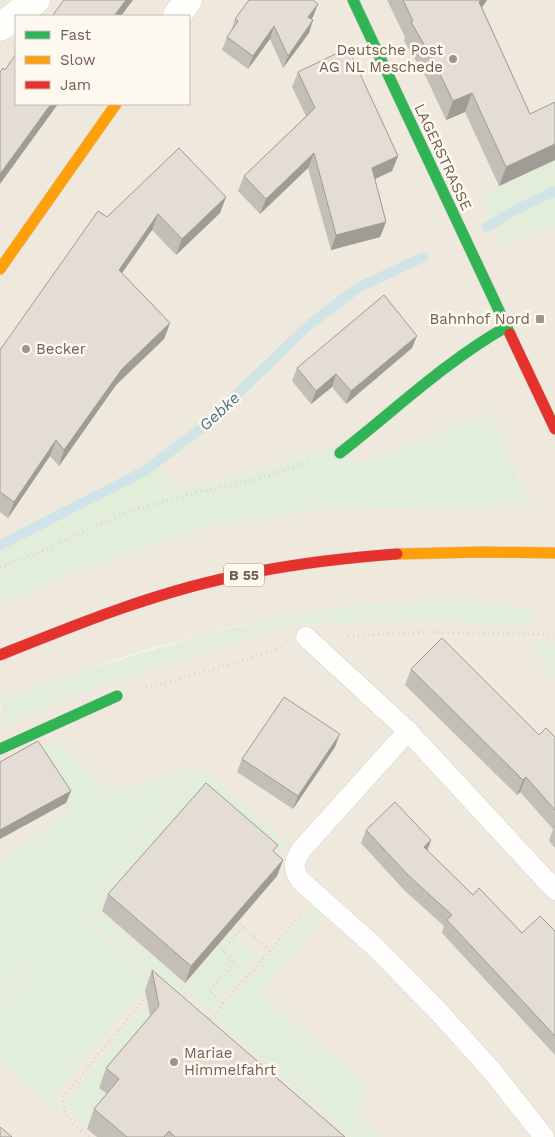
<svg xmlns="http://www.w3.org/2000/svg" width="555" height="1137" viewBox="0 0 555 1137" font-family="'Work Sans',sans-serif">
	<rect width="100%" height="100%" fill="#f7f5ee"/>
	<path fill="#efe8dc" fill-rule="evenodd" d="M0,0h555v1137h-555v-432l6,20 110,-45 141,-43 30,-12 167,-4 28,4 53,-15 -75,-10 -152,12 -72,14 -94,25 -142,48v-94l79,-34 128,-44 118,-18 206,-4 -40,-93 -132,51 -31,-16 -73,25 -178,39 -77,31zM16,16h173v88h-173z"/>
	<path fill="#e3eeda" d="M555,160v66l-52,19 -24,-50z
		M491,412l40,94 -206,3 -118,18 -128,44 -79,34v-63l77,-31 80,-43 22,20 76,-16 74,-25 30,16z
		M460,600l76,10 -6,11 -9,5 -39,-1 -28,-4 -167,4 -30,12 -141,43 -111,45 -5,-26c101,-34 201,-68 305,-87 51,-9 104,-9 155,-12z
		M530,640l25,3v35l-17,-20z
		M58,740c14,14 37,44 57,47 17,4 63,-16 82,-22l-80,101 61,-74 14,13 -102,117 -14,-9 79,70 -20,15 -77,94 -1,17 5,9 -62,-57v-55l38,-47 -38,42v-139l69,-52 -33,-58z
		M200,767l87,77 -15,16 -67,-48 -25,-22z
		M316,901l13,12 -68,79 108,96 -12,27 23,22h-30l-137,-119z
		M101,912l84,73 46,-53 28,24 -49,58 -32,-26 -20,-6 -67,-59z
		M149,999l3,25 -54,64 13,11 -25,29 -19,-19v-9z"/>
	<g fill="none" stroke-linecap="round" stroke-linejoin="round">
		<path stroke="#d0e3e6" stroke-width="10" d="M487,227l28,-17 40,-19
			M0,545l145,-74 58,-44 106,-102 47,-36 67,-32"/>
		<g stroke="#d6d2cc" stroke-width="21">
			<path id="lane" d="M306,637l102,94
				M544,1137l-52,-66 -53,-59 -66,-67 -72,-64c-9,-12 -8,-19 1,-32l106,-118 147,159"/>
		</g>
		<g stroke="#d6d2cc" stroke-width="29">
			<path id="street" d="M177,16l11,-16
				M0,27l36,-27"/>
		</g>
		<g stroke="#d7d2cc" stroke-width="12">
			<path id="fast" d="M353,0l157,334
				M340,453c55,-43 105,-91 166,-126
				M0,749l117,-53"/>
		</g>
		<g stroke="#d7d2cc" stroke-width="12">
			<path id="slow" d="M0,269l116,-165
				M397,554l85,-2 73,1"/>
		</g>
		<g stroke="#d7d2cc" stroke-width="12">
			<path id="jam" d="M510,334l45,95
				M0,655c75,-30 151,-61 231,-78 54,-12 110,-19 166,-23"/>
		</g>
		<path stroke="#d9d5cf" stroke-width="3" stroke-dasharray="1 4" stroke-linecap="butt" d="M0,567l33,-12 92,-42 64,-19 65,-14 56,-18
			M348,636l82,-4 125,3
			M146,688l103,-29 32,-12
			M243,927l27,24
			M223,1003l-14,-12 26,-29 -13,-11 21,-24 -6,-5
			M206,1018l3,2 91,-104
			M323,1118l22,19
			M89,1137c-13,-11 -27,-20 -26,-39l85,-104"/>
		<use href="#lane" stroke="#fefefc" stroke-width="20"/>
		<use href="#street" stroke="#fefefc" stroke-width="28"/>
		<use href="#fast" stroke="#30b455" stroke-width="11"/>
		<use href="#slow" stroke="#ff9f0a" stroke-width="11"/>
		<use href="#jam" stroke="#e5322d" stroke-width="11"/>
	</g>
	<path fill="#c3beb7" d="M387,0h100l-5,7 48,107 25,-12v58l-56,26 -34,-74 -19,8 -20,-43 -22,-36 1,-4z
		M313,17l-2,2 2,1 -4,13 -26,35 -13,-29 -22,30 -26,-19 5,-13 4,-5 4,-13z
		M298,72l100,84 -6,15 -17,8 11,43 -6,15 -49,13 -23,-82 -48,46 -22,-23 6,-15 62,-60 -14,-29z
		M226,197l-6,16 -44,42 -24,-25 -30,43 48,50 -6,16 -48,46 -57,81 -9,-10 -42,62 -8,-6v-162l107,-133z
		M412,348l-66,56 -14,-17 -21,17 -19,-23 5,-13z
		M411,669l128,66 16,2v111l-6,-7 4,-12 -33,-37 -3,3 -112,-110z
		M335,747l-42,62 -56,-37 5,-13z
		M366,830l65,10 -4,10 46,45 49,38 33,-2v124l-113,-122 2,-7 -39,-35 -44,-48z
		M283,860l-6,16 -92,107 -83,-72 6,-17z
		M152,970l193,167h-248l-10,-8 7,-20 13,-15 -8,-6 7,-20 44,-52 -5,-26z"/>
	<path fill="#9f9b95" d="M126,0h7l-12,16h-7z
		M481,0h6l-14,21 6,-19z
		M318,4l-5,13 -9,13 4,-13z
		M313,20l-4,13 -26,35 5,-12z
		M274,26l-4,13 -22,30 5,-13z
		M472,93l-7,19 -19,8 7,-19z
		M51,104h7l-58,80v-10z
		M555,144v16l-56,26 7,-19z
		M314,153l-6,15 -48,46 6,-15z
		M398,156l-6,15 -26,12 6,-15z
		M226,197l-6,16 -44,42 6,-16z
		M158,214l-6,16 -39,56 6,-16z
		M386,222l-6,15 -49,13 5,-15z
		M170,323l-6,16 -48,46 -57,81 5,-16 58,-81z
		M417,336l-5,12 -66,56 5,-13z
		M336,374l-4,13 -21,17 5,-13z
		M56,440l-6,16 -42,62 6,-16z
		M340,734l-5,13 -42,62 5,-13z
		M526,777l-6,15 -3,3 6,-15z
		M71,791l-5,12 -66,36v-9z
		M431,840l-5,14 -2,-7z
		M283,860l-6,16 -92,107 6,-17z"/>
	<path fill="#e3ddd5" stroke="#9f9b95" d="M64,0h62l-12,16h-62z
		M249,0h64l5,4 -10,13 5,3 -25,36 -14,-30 -21,30 -26,-19 11,-16 -3,-2z
		M403,0h78l-2,2 51,112 25,-12v42l-49,23 -34,-74 -19,8 -21,-43 -21,-36 2,-1z
		M348,48l50,108 -26,12 14,54 -50,13 -22,-82 -48,46 -22,-23 71,-68 -17,-36z
		M16,54v50h35l-51,70v-102l3,-4 2,2z
		M179,148l47,49 -44,42 -24,-25 -39,56 51,53 -48,46 -58,81 -8,-10 -42,62 -14,-10v-142l98,-139 9,6z
		M384,295l33,41 -66,55 -15,-17 -20,17 -19,-23z
		M442,638l97,97 7,-7 9,9v73l-29,-33 -3,3 -112,-111z
		M284,697l56,37 -42,62 -56,-37z
		M38,741l33,50 -71,39v-68z
		M206,783l72,62 -5,6 10,9 -92,106 -83,-72z
		M395,802l36,38 -7,7 49,48 6,-7 43,45 18,-17 15,15v105l-108,-116 5,-5 -42,-38 -44,-47z
		M152,970l193,167h-170l-6,-6 -5,6h-37l-33,-28 25,-30 -13,-11 53,-62z
		M0,1127l12,10h-12z"/>
	<g fill="#a29487" stroke="#fef9f0" stroke-width="2">
		<circle cx="453" cy="59" r="5"/>
		<rect x="535" y="314" width="10" height="10" rx="2.5"/>
		<circle cx="26" cy="349" r="5"/>
		<circle cx="174" cy="1062" r="5"/>
	</g>
	<g text-anchor="middle" stroke-width="5" stroke-linejoin="round" paint-order="stroke">
		<rect fill="#fef9f0" stroke="#9d8d7f" stroke-width="1" x="224" y="563.5" width="40" height="23" rx="4"/>
		<g font-size="14" font-weight="bold" fill="#745f4f">
			<text x="244" y="580">B 55</text>
		</g>
		<g font-size="15" fill="#745f4f" stroke="#fef9f0" text-anchor="end">
			<text x="443" y="55">Deutsche Post<tspan x="443" dy="17">AG NL Meschede</tspan></text>
			<text x="530" y="324">Bahnhof Nord</text>
			<text x="36" y="354" text-anchor="start">Becker</text>
			<text x="184" y="1058" text-anchor="start">Mariae<tspan x="184" dy="17">Himmelfahrt</tspan></text>
		</g>
		<g font-size="15" fill="#745f4f" stroke="#fef9f0">
			<text transform="translate(443 157) rotate(65)" y="5">LAGERSTRASSE</text>
		</g>
		<g font-size="16" font-style="italic" fill="#4a7585" stroke="#fef9f0">
			<text transform="translate(219 411) rotate(-43)" y="6">Gebke</text>
		</g>
	</g>
	<rect x="15" y="15" width="175" height="90" fill="#fef9f0" stroke="#c7bbb0"/>
	<rect x="25" y="31" width="25" height="8" fill="#30b455" stroke="#c7bbb0"/>
	<text x="60" y="40" font-size="15" fill="#745f4f">Fast</text>
	<rect x="25" y="56" width="25" height="8" fill="#ff9f0a" stroke="#c7bbb0"/>
	<text x="60" y="65" font-size="15" fill="#745f4f">Slow</text>
	<rect x="25" y="81" width="25" height="8" fill="#e5322d" stroke="#c7bbb0"/>
	<text x="60" y="90" font-size="15" fill="#745f4f">Jam</text>
</svg>
